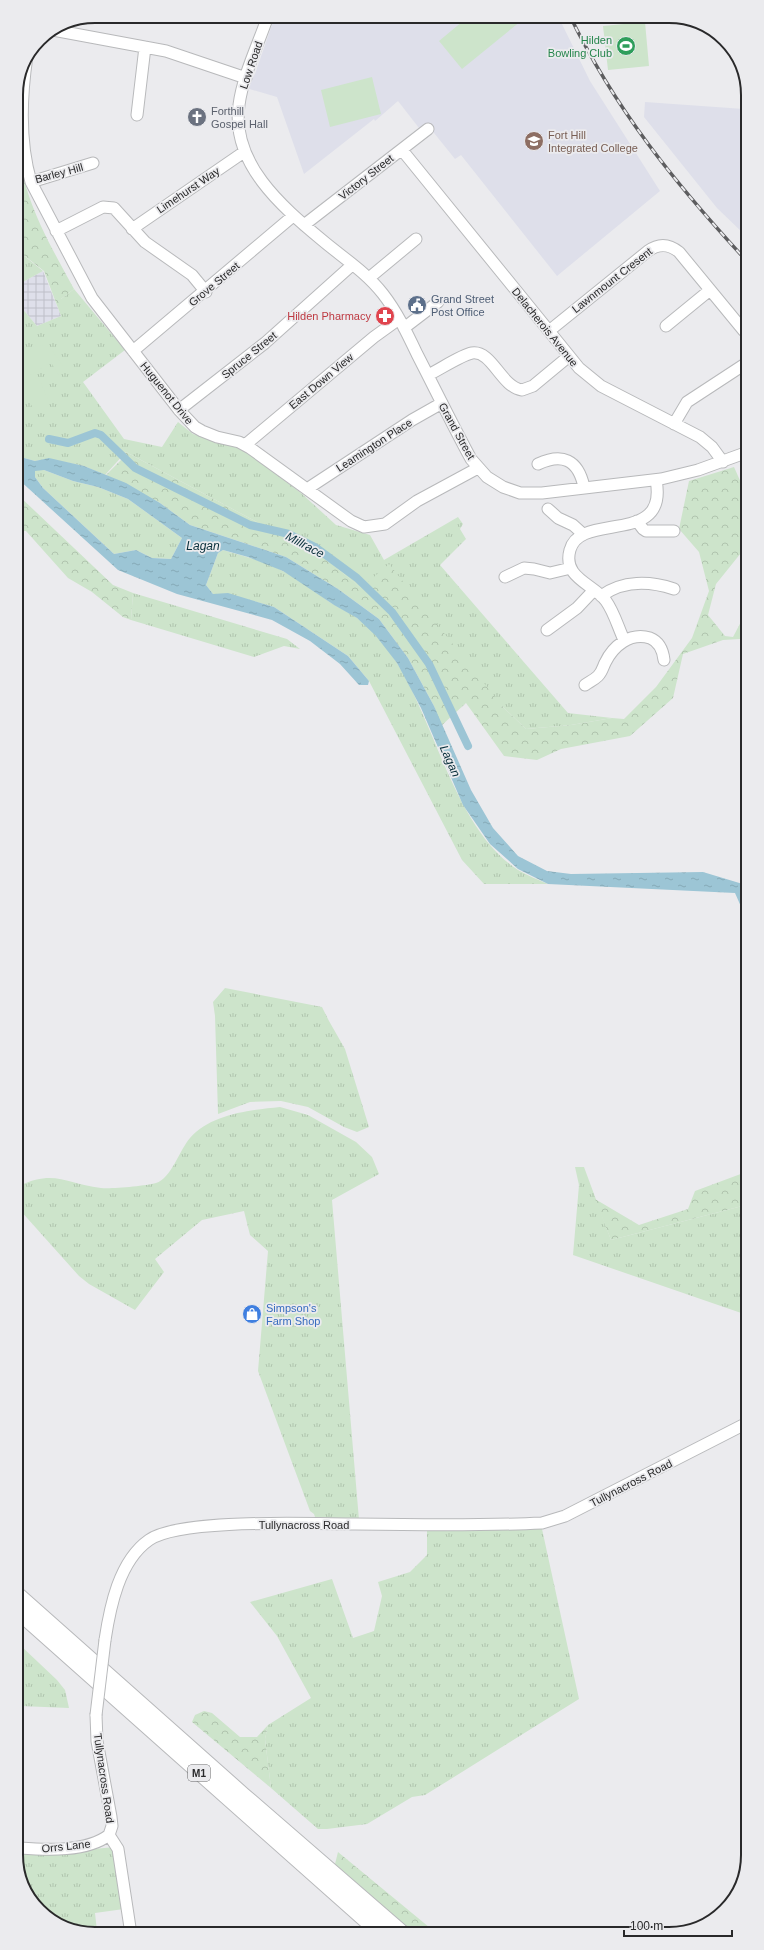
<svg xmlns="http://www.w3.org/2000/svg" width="764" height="1950" viewBox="0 0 764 1950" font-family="Helvetica,sans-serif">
	<defs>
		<pattern id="industrial-grid" width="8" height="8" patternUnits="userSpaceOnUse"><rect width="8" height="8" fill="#dedfea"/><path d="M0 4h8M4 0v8" fill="none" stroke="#bebfc9"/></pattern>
		<pattern id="grass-tufts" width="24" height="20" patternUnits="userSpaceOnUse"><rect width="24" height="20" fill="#cde4cb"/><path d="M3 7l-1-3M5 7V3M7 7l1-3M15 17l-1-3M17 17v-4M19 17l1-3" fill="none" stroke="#b0c4ae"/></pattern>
		<pattern id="forest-crowns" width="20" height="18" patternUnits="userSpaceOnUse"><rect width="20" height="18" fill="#cde4cb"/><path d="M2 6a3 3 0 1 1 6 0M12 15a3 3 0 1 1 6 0" fill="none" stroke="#b0c4ae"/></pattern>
		<pattern id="water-ripples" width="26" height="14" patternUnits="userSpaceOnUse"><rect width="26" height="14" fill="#9cc5d5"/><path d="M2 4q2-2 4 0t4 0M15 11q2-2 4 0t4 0" fill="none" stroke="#86a9b7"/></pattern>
	</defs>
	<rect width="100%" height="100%" fill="#ebebee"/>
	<path fill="#dedfea" d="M275,16h283l32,65 70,110 -103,85 -96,-121 -6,4 -29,-36 -7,5 -21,-27 -23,20 -1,-2 -70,55 -27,-77 -31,-9 9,-14z
		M645,102l99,7v125l-27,-26 -73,-91z"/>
	<path fill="url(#industrial-grid)" d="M43,271l18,45 -24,10 -16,-19v-24z"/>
	<path fill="url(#grass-tufts)" d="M17,250l26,21 -22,12v24l16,19 24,-10v-17l13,-10 51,61 -42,32 41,57 38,8 16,-25 15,12 51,16 57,43 35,32 34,10 14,25 74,-43 5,7 -3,5 6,10 -26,26 128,148 44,5 -41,7 -45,4 -23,-22 -177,-148 -200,-107 -21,23 -21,-9 -35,-7 -14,2 -18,-5z
		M35,470h9l29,11 25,6 30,12 54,39 -11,21 -19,-1 -16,-8 -22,4 -71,-66 -8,-11z
		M223,550c20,6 41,11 60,21 17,8 32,21 48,32 8,5 18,9 26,15 15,11 30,29 40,45 39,62 58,166 121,207 9,5 20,10 30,14h-64l-22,-24 -93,-179 -21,-25 -74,-49 -46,-13h-15l-7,-9 12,-32z
		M133,593l154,46 13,10 -16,-3 -30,11 -123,-37z
		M225,988l97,19 7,14 16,28 24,78 -12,5 -13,-5 -36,-20 -27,-6 -31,1 -32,12 -3,-98 -2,-14z
		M280,1107l28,8 48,27 16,15 7,17 -47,26 27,320h-43l-2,-6 -4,-3 -52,-140 10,-120 -18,-16 -6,-24 -42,9 -47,39 9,13 -29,38 -46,-26 -10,-8 -60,-67v-23c36,-17 47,-2 82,2 11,1 44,-2 55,-5 15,-4 24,-34 34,-45 21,-24 60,-28 90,-31z
		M575,1167h9l27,73 135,-35 1,110 -174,-60 6,-70z
		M427,1528l115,1 37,170 -133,83 -21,13 -13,2 -45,27 -40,5h-9l-47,-41 -6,-49 3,-14 43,-27 -34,-62 -27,-34 82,-23 21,59 21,-7 8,-35 -4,-14 32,-10 17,-17z
		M20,1645l37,35 8,10 4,18 -49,-2z
		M115,1847l9,62 -29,4 2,18h-14l-36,-13 -27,-38v-27l51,-2z"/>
	<path fill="url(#forest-crowns)" d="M16,124c2,66 28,110 58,165l-13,10v17l-17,-45 -27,-21z
		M126,452l200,107 35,29 28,-24 114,143 23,22 45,-4 41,-7 12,1 32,-32 36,-49 17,-47 -10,-39 -20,-23 10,-48 45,-14 8,18 3,1v62l-29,36 -8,31 17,21 8,1 10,-19 2,1v30l-5,-10 -17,1 -40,14 -10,44 -43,38 -69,13 -24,11 -33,-4 -38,-53 -25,23 -7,-20 -26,-48 -29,-39 -41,-30 -52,-32 -96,-32 -30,-22 -54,-28 16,-16z
		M17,494l96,91 20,8 -2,27 -8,-3 -31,-25 -24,-14 -42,-47h-9z
		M746,1172v33l-135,35 -16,-41 44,26 49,-16 7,-18z
		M204,1711l8,2 28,24h17l11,-12 -3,14 6,49 -79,-66 3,-7z
		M338,1852l97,80h-22l-78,-68z"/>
	<path fill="#cde4cb" d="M469,16h48l4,5 -59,48 -23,-28z
		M602,16h40v3l-39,5z
		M645,22l4,44 -41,4 -5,-44z
		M372,77l9,37 -51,13 -9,-37z
		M49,345l16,25 -7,5 -7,-13 -20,13 -9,-14 2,-7 10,-8z
		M38,377l11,24 -16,8 -11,-25z"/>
	<path fill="url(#water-ripples)" fill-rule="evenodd" d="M17,456l18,5 14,-3 35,8 42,17 34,20 30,22 96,32 52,32 41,30 29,39 26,48 37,84 22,38 25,28 29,15 24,3 132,-2 43,13v33l-11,-25 -187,-9 -30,-15 -28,-25 -27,-39 -42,-97 -24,-45 -21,-27 -19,-18 -23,-13 -51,-34 -35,-14 -25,-7 -5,3 -12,32 7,9 15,-1 46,14 74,49 21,25 -1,4h-9l-19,-21 -30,-23 -38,-21 -95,-26 -59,-24 -101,-92zM44,470l29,11 25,6 30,12 54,39 -11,21 -19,-1 -16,-8 -22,4 -71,-66 -8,-11v-6z"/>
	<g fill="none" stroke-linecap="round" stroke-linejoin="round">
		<path stroke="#9cc5d5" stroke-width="8" d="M49,439l19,4 27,-10 6,2 34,33 115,57 39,9 26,13 42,31 35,34 37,52 39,82"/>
		<g stroke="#b8b9bb" stroke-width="13">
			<path id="minor" d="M268,16c-10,29 -25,59 -29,89 -8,58 42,101 83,135 20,17 44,32 61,54 14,18 24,39 34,60 18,35 35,70 54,105l16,18 16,10 17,6h22l119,-14 37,-9 47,-17
				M53,30l113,21 80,27
				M27,56c-6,41 -8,86 4,126l61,116 87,112 16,17 7,4 15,6 22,5 11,6 101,73 13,6 21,-3 32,-23 61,-33
				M137,115l8,-68
				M402,150l177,218 22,18 99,51 12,10 11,15
				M31,182l62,-19
				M304,225l124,-96
				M132,229l112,-77
				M56,231l47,-24 11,1 31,34 47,33 14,17
				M369,278l47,-39
				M666,326l44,-36
				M404,328l34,-26
				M549,331l99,-80c11,-8 21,-7 31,1l65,79
				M133,351l160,-135
				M428,375c11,-5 33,-20 44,-22 20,-3 29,34 50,37l11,-4 35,-29
				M179,410l86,-67 87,-78
				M674,424l13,-22 58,-38
				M245,445l129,-108 25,-18
				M538,464c24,-11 40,-5 46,23
				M307,489l105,-69 30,-17
				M548,509l10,9 15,7 10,9
				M637,521l6,8 3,2h28
				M505,577l19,-9 10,1 16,4 21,-5
				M601,596c22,-16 49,-15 73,-7
				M547,630l30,-22 17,-18
				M624,640c-6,-13 -10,-28 -18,-39 -12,-17 -44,-23 -36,-51 10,-39 99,-3 86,-70
				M585,685c4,-3 9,-5 13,-9 4,-4 5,-9 7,-13 8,-17 25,-31 45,-25 10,4 13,13 14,22
				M105,1640c5,-33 14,-79 44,-100 31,-22 163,-16 206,-16 62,1 125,2 187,-1l23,-7 182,-93
				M96,1715l1,26 14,76 1,9 -3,9
				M109,1835l9,14 13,85
				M20,1848c27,2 67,4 89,-13"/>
		</g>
		<g stroke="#b8b9bb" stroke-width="17">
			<path id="highway" d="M19,1596l224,199 158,137
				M20,1613l359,319"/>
		</g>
		<use href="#minor" stroke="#fff" stroke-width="11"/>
		<use href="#highway" stroke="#fff" stroke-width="15"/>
		<g stroke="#5d5d5f" stroke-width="3.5">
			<path id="rail" d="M570,16c45,93 105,167 174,242"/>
		</g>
		<use href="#rail" stroke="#ebebee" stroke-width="2" stroke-dasharray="6" stroke-linecap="butt"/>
		<g stroke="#b8b9bb" stroke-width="13" stroke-linecap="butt">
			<path id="minor-bridge" d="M96,1715l9,-75"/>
		</g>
		<use href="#minor-bridge" stroke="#fff" stroke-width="11"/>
	</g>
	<defs>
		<g id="stadium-disc" transform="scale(1)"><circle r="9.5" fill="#2e9e5b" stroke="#ebebee"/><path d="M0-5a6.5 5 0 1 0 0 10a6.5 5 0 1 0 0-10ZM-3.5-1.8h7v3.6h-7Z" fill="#fff"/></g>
		<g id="church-disc" transform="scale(1)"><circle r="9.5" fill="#6b7280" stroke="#ebebee"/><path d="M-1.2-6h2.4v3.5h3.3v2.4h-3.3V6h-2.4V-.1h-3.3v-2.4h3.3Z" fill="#fff"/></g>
		<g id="school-disc" transform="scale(1)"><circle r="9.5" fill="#8d6e63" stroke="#ebebee"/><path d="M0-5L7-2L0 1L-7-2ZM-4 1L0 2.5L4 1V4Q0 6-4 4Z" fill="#fff"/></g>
		<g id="civic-disc" transform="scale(1)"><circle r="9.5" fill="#5c6f8a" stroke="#ebebee"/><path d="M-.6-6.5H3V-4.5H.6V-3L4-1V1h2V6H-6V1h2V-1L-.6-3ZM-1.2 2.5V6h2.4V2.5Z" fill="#fff"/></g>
		<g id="pharmacy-disc" transform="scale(1)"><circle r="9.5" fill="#e0444e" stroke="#ebebee"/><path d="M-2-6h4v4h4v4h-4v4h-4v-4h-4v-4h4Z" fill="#fff"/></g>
		<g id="shop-disc" transform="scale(1)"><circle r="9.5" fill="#3f7fe0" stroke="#ebebee"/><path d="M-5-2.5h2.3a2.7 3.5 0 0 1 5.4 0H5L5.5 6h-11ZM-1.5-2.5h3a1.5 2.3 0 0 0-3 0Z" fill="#fff"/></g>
	</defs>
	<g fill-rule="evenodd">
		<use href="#stadium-disc" x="626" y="46"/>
		<use href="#church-disc" x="197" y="117"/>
		<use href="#school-disc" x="534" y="141"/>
		<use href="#civic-disc" x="417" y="305"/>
		<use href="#pharmacy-disc" x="385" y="316"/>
		<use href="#shop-disc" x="252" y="1314"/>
	</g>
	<g text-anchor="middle" stroke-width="3.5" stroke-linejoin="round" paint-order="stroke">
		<rect fill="#ebebee" stroke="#636365" stroke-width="1" x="188" y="1765" width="22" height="16" rx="3"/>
		<g font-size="10" font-weight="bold" fill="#29292a">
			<text x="199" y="1777">M1</text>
		</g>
		<g font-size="11" fill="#27864d" stroke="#ebebee" text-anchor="end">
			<text x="612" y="44">Hilden<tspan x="612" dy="13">Bowling Club</tspan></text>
		</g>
		<g font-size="11" fill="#29292a" stroke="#ebebee">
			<text transform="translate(251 65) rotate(-71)" y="4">Low Road</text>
			<text transform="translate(59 173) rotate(-15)" y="4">Barley Hill</text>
			<text transform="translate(366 177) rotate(-38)" y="4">Victory Street</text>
			<text transform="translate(188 190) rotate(-34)" y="4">Limehurst Way</text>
			<text transform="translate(612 280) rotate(-38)" y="4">Lawnmount Cresent</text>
			<text transform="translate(214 284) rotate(-40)" y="4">Grove Street</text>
			<text transform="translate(545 327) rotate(51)" y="4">Delacherois Avenue</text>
			<text transform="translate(249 355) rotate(-39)" y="4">Spruce Street</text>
			<text transform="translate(321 381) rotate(-40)" y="4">East Down View</text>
			<text transform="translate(167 393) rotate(51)" y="4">Huguenot Drive</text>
			<text transform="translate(457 431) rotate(61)" y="4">Grand Street</text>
			<text transform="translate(374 445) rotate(-33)" y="4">Leamington Place</text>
			<text transform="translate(631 1483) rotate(-27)" y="4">Tullynacross Road</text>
			<text x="304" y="1529">Tullynacross Road</text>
			<text transform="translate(104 1778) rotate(82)" y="4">Tullynacross Road</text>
			<text transform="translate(66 1846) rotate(-6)" y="4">Orrs Lane</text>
		</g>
		<g font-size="11" fill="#5b616d" stroke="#ebebee" text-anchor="start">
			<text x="211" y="115">Forthill<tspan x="211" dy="13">Gospel Hall</tspan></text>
		</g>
		<g font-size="11" fill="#785e54" stroke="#ebebee" text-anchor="start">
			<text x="548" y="139">Fort Hill<tspan x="548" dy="13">Integrated College</tspan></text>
		</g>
		<g font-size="11" fill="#4e5e75" stroke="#ebebee" text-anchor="start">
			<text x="431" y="303">Grand Street<tspan x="431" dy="13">Post Office</tspan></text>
		</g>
		<g font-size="11" fill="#be3a42" stroke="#ebebee" text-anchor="end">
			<text x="371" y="320">Hilden Pharmacy</text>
		</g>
		<g font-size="11" fill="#366cbe" stroke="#ebebee" text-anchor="start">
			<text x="266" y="1312">Simpson's<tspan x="266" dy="13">Farm Shop</tspan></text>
		</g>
		<g font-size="12" font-style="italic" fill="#082f3b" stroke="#ebebee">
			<text transform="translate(305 545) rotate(28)" y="4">Millrace</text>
			<text x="203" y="550">Lagan</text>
			<text transform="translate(450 761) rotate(66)" y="4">Lagan</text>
		</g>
	</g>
	<path d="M0 0H764V1950H0ZM95 23H669A72 72 0 0 1 741 95V1855A72 72 0 0 1 669 1927H95A72 72 0 0 1 23 1855V95A72 72 0 0 1 95 23Z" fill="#ebebee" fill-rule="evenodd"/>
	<path fill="none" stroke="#29292a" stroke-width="2" d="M95 23H669A72 72 0 0 1 741 95V1855A72 72 0 0 1 669 1927H95A72 72 0 0 1 23 1855V95A72 72 0 0 1 95 23Z"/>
	<path d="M624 1930v6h108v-6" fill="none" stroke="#29292a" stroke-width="2"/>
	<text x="630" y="1930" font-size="12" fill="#29292a" stroke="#ebebee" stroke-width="3" paint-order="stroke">100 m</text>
</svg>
